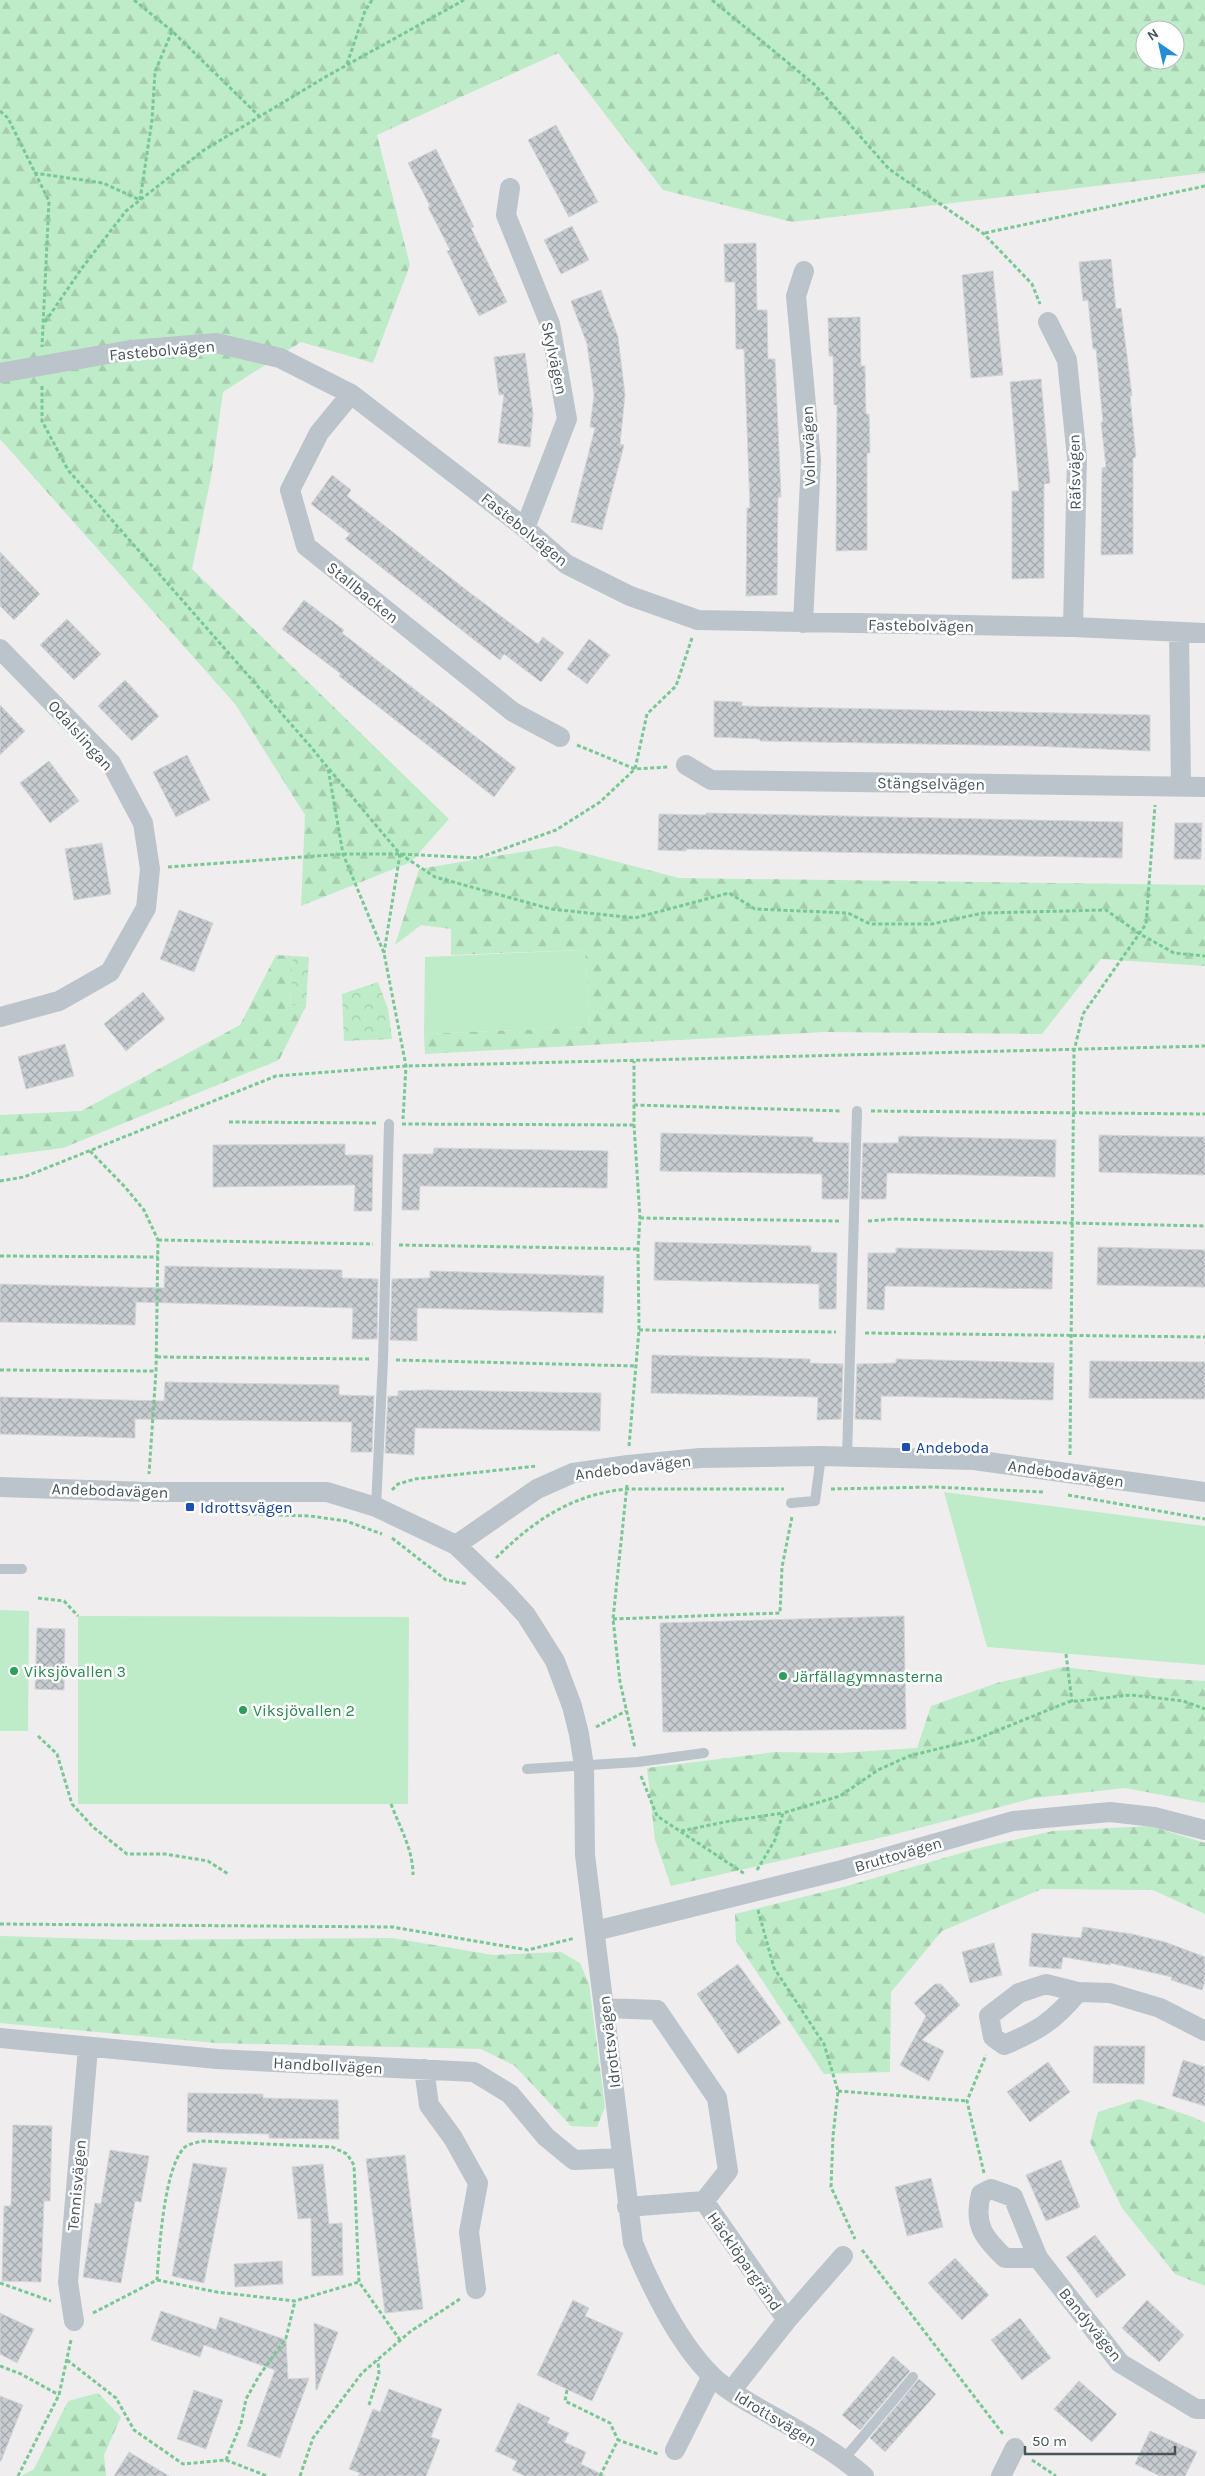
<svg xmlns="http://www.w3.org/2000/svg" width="1205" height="2476" viewBox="0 0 1205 2476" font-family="Karla,sans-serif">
	<defs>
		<pattern id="forest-firs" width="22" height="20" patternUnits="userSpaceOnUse" patternTransform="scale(1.25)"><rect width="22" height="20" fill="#beecc8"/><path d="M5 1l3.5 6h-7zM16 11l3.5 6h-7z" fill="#a5ccae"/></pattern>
		<pattern id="park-crowns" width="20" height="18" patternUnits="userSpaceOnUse" patternTransform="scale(1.25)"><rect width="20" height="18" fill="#beecc8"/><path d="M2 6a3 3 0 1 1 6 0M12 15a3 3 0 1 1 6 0" fill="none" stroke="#a5ccae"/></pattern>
		<pattern id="building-cross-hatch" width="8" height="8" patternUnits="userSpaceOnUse" patternTransform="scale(1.25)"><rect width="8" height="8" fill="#c7ccd0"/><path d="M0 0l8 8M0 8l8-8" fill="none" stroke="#a3a8ac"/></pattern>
	</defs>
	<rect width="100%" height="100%" fill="#f0edee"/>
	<path fill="#beecc8" d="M585,950l5,77 -166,7 1,-77z
		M944,1492l261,34v139l-218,-18z
		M0,1610l29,1 -1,120h-28z
		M78,1616l331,1 -1,187h-330z"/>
	<path fill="url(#forest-firs)" fill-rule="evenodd" d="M0,0h1205v173l-413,49 -129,-32 -105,-137 -181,82 33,130 -37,98 -72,-21 -78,50 -12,85 -19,92 257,250 -38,43 -110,44 4,-91 -70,-111 -235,-265zM1145,30h30v30h-30z
		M557,846l122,32 526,7v81l-104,-7 -59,75 -218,-2 -399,22 -1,-20 166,-7 -5,-77 -134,5v-26l-30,-4 -26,20 24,-76z
		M276,955l17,1 -3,49 16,1 -27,54 -216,88 -63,8v-41l81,-4 159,-86z
		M1063,1667l91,11 51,3v122l-80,-15 -91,10 -146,38 -217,50 -16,-46 -8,-72 128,-16 64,1 78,-5 14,-42 66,-23z
		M1150,1826l55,17v71l-52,-24 -111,-1 -100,42 -51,61 -1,80 -66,2 -88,-133 -1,-27 112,-28 128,-37 78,-18z
		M0,1936l130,4 262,-2 101,17 68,-3 19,11 9,21 16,123 -8,20 -26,-1 -56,-60 -34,-17 -265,-6 -216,-20z
		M1139,2099l54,18 12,6v163l-30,-12 -53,-66 -32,-66 8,-30z
		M98,2393l23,24 -17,38 2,21h-85l13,-7 34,-68z"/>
	<path fill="url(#park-crowns)" d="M293,956l16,1 -3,49 -16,-1z
		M378,982l10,27 4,30 -48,2 -2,-47z"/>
	<path fill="url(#building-cross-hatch)" stroke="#d2d5d9" d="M556,125l42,77 -29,15 -41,-77z
		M436,149l38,78 -3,1 36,74 -28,14 -32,-65 3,-1 -22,-43 2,-1 -22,-43z
		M572,226l17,34 -28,14 -17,-34z
		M756,243l1,67h10l1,49h7l6,138h-3l-1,98 -31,1 1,-88h3l-6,-159h-8l-1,-67h-10l-1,-38z
		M1111,259l5,50 5,-1 11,88h-2l6,61 -3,1v96l-32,1 1,-87 4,-1 -5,-45h2l-7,-73h-3l-5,-49 -5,1 -4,-39z
		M993,271l10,104 -32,3 -9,-103z
		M601,290l17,47 7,58 -5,49 4,1 -22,85 -31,-8 24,-94 -5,-1 4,-32 -7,-51 -16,-43z
		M860,317l1,49h4l1,48h3l1,39h-3v97l-31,1 1,-146h-3l-1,-49h-4l-1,-38z
		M525,353l8,61 -3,33 -32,-4 6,-49 -5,1 -5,-38z
		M1041,379l9,104 -6,1v94l-32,1v-88h7l-9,-109z
		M332,475l19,15 -4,6 118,93 73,55 5,-7 21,16 -23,29 -37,-28 -4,6 -155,-121 5,-5 -39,-30z
		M0,552l40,42 -26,26 -14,-14z
		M304,600l40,30 -2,3 174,135 -22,29 -155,-121 2,-2 -59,-45z
		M67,619l34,35 -27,26 -34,-35z
		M589,639l21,16 -23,29 -20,-15z
		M125,680l34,36 -27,25 -34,-35z
		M714,701l28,1v4l408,9v36l-116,-5 -274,-5v-2l-46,-2z
		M0,705l25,26 -25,24z
		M187,755l23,45 -34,17 -23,-45z
		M49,761l30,40 -29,22 -30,-40z
		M706,813l417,9 -1,36 -436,-9v2l-28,-1 1,-36 47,1z
		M1175,823h27l-1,36h-27z
		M102,843l9,51 -37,6 -9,-51z
		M179,910l34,13 -19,49 -34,-13z
		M143,992l22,27 -39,32 -22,-27z
		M65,1044l9,32 -48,13 -8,-32z
		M661,1133l152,4v5l36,1 -1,56h-26v-25l-162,-3z
		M1099,1135l106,2v38l-106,-3z
		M899,1136l157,4 -1,37 -168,-4 -1,26h-25l2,-56h35z
		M345,1144v11h28l-1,56h-18l1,-26 -142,2v-42z
		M434,1148l174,3 -1,37 -187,-2 -1,24h-17l1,-56h30z
		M655,1242l156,4v6l26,1 -1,56h-17v-25l-165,-4z
		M1098,1247l107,3v37l-108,-2z
		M896,1248l157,4 -1,37 -167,-3 -1,24 -17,-1 1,-56h28z
		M165,1266l177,4v8l36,1 -1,60h-25l1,-31 -217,-6 -1,23 -135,-3v-38l164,4z
		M430,1271l174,5 -1,37 -186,-5v33l-27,-1 2,-61 38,-1z
		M652,1355l158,4v4l33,1 -2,55 -24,1 1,-23 -167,-4z
		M896,1359l158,4 -1,37 -172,-4v24l-26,-1 2,-55 39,-1z
		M1090,1361l115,1v37l-116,-1z
		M165,1382l174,3v10l35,1 -2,56h-21l1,-30 -217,-3v19l-135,-4v-37l164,4z
		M426,1390l175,3 -1,38 -185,-3 -1,27 -29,-2 3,-57h10v-5z
		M904,1616l2,113 -243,3 -3,-109z
		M37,1628l28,1 -1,61 -29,-1z
		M1083,1927l49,7 33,8 40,15v24l-3,9 -31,-10 1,-3 -62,-14v2l-47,-8 -2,12 -32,-3 3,-33 49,5z
		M994,1943l8,32 -32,8 -8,-31z
		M738,1964l43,59 -43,31 -41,-60z
		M935,1984h6l19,21 -38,35 22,11 -15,30 -29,-16 26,-49 -12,-13z
		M1094,2046h51l-1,38 -51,-1z
		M1183,2060l22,7v39l-33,-10z
		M1048,2062l22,30 -40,30 -23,-30z
		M188,2093l75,1v4l75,2 1,39 -70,-1v-4l-82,-2z
		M13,2125l39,1 -2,75h-6l-3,81 -39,-1 2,-75h7z
		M110,2150l39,6 -8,46 -6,-1 -14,82 -38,-6 12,-74 6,1z
		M405,2155l18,154 -38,4 -19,-154z
		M1061,2160l19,47 -34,14 -20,-46z
		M193,2163l34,5 -23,115 -32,-7z
		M323,2164l6,60 13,-1 1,52 -31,1 -1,-58 -13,1 -6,-52z
		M931,2178l12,49 -36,9 -12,-49z
		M1095,2235l31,40 -29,23 -31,-41z
		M955,2258l34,37 -27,25 -34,-37z
		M282,2261l1,23 -48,3 -1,-23z
		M573,2300l16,8 -4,8 38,17 -31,68 -55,-26z
		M1147,2300l37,35 -25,27 -37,-34z
		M161,2311l55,19 4,-13 66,23 2,39 21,-1 -29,80 -33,-12 28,-76 -71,-25 -4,12 -49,-17z
		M0,2313l34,16 -17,34 -17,-9z
		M1020,2318l31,40 -29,22 -31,-40z
		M314,2323l24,9 -21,58h-1z
		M893,2356l17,15 -50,59 -18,-15z
		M919,2379l17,15 -51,58 -15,-14z
		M1079,2381l38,33 -25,28 -38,-33z
		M389,2389l53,20 -11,28 9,3 -14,36h-68l2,-3 -11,-4 24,-60 7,3z
		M194,2390l29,10 -17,49 -29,-10z
		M0,2396l23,9 -22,56h-1z
		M518,2403l32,15 -3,5 22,10 -5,9 22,10 -5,12 24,12h-80l-13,-6 5,-9 -22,-10z
		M1150,2431l47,21 -12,24h-25l-25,-12z
		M129,2452l40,24h-55z"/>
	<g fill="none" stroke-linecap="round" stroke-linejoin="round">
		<path stroke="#78c894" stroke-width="3" stroke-dasharray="4 2.5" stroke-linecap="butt" d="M134,0l38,31
			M712,0l103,85 74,84 95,65 48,50 8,20
			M347,64l18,-53 7,-11
			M0,111l8,7 41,83 -7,146
			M34,173l69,10 37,17 12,-80 3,-48 17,-41 87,85
			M985,233l220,-47
			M45,322l37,-54 44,-57 78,-61 123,-74 137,-76
			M42,386v35l26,49 243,277 17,21 15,86 41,99 22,113 -3,53
			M577,745l58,24 33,-2
			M329,769l71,85 -16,99
			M400,854l35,23 116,32 84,9 94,-25 26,16 93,4 22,11h62l51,-11 123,-3 34,24 34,19 31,3
			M168,867l175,-13h57l78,4 78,-28 44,-28 35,-33 12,-55 29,-28 16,-48
			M634,1105l208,6
			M871,1111l334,3
			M229,1122l147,1
			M402,1124l232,1
			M90,1151l35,36 19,23 14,30 -2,131 -7,103
			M0,1181l24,-4 252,-101 130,-10 799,-20
			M640,1218l200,3
			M868,1221l25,-2 312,7
			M158,1240l215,4
			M399,1245l239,4
			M0,1256l158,1
			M639,1330l197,2
			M865,1333l340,4
			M157,1357l213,2
			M396,1360l240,6
			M0,1370l156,1
			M629,1446l10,-116 -1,-81 2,-31 -6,-93v-64
			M1070,1455l4,-404 9,-37 63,-90 9,-119
			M627,1485l-14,134 7,63 15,66
			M831,1489l103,-2 110,5
			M392,1490l6,-6 17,-5 122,-13
			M1068,1495l137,24
			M246,1514l64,2 36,5 36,13
			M392,1538l54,42 22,4
			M496,1558c38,-38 77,-64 131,-69h157
			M38,1598l26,3 14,15
			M613,1619l167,-6 2,-46 10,-50
			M1066,1654l6,48
			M596,1727l30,-16
			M38,1736l19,18 15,50 21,23 34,27h38l43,7 20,13
			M641,1776l16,40 88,58
			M391,1804c9,24 22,45 22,71
			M681,1831l49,-10 53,-8
			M757,1870l18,-30 8,-27 57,-17 38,-26 31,-14 65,-16 94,-38 63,-7 52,6 22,8
			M758,1910l16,58 50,76 14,47 -5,45 -2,51 24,52
			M0,1924l392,3 136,23 47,-12
			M838,2091l129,10
			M984,2173l-17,-72 19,-46
			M862,2250l141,184
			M157,2280l60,12 78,9 64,-19
			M0,2283l51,18
			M93,2313l64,-33c2,-29 7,-112 27,-132 3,-4 12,-5 17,-7l131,6 15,7 7,11 5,117 41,58
			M67,2360l49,38 18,32 49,34 43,-4 41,16
			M0,2366l21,8 38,21
			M567,2390l-2,11 45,22 8,17
			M369,2405l10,-31 -1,-14
			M226,2460l15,-36 5,-25 13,-23 27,-38 9,-37
			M1032,2460l24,16
			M18,2476l41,-81 12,-55
			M300,2476l13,-38 49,-65 49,-42 49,-32
			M600,2476l18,-36 40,14"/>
		<path stroke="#bac4ca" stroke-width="10" d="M847,1457l10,-346
			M791,1503l24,-2 6,-45
			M376,1507l7,-147 6,-236
			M0,1569h22
			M527,1769l111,-7 66,-9
			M844,2459l69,-82"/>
		<path stroke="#bac4ca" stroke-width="20" d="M510,188l-4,27 44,109 17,95 -42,109
			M1048,322l19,38 10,98 -4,169
			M0,373l131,-23 85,-7 64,15 71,36 174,134 41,36 64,32 68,24 375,7 132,6
			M351,394l-32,39 -29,57 16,56 207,166 47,25
			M803,623l8,-163 -15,-164 8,-25
			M1179,632l2,155
			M0,649l111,114 32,60 7,46 -4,39 -36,64 -51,29 -59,16
			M686,765l25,15 494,7
			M0,1487l148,5h179l49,15 80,38 48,46 22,24 29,46 17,45 7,28 5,32 1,89 48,388c17,42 46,101 79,133 14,14 33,24 50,34 35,20 71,39 102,66
			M456,1545l81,-56 36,-16 55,-8 72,-7 121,-2 153,4 231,32
			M595,1931l243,-60 175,-50 97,-9 44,5 51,13
			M1078,1992c-24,29 -40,39 -74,53l-11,-8 -4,-21 30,-23 27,-9 32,8 32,1 50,15 45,23
			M606,2008l51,2 60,88 11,73 -24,30 -77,6
			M0,2038l217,21 257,13 36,22 36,43 28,23 48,-2
			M424,2069l5,36 24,33 25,45 -9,49 7,57
			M704,2201l83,119 -56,71
			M1038,2258h-33c-21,-20 -32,-33 -24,-64l10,-5 22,8 25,61 82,105 76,46h9
			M787,2320l56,-64
			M74,2321l-6,-39 20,-234
			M675,2450l37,-74
			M1001,2476l14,-28"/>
	</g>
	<g fill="#1a4fb4" stroke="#fff" stroke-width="2">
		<rect x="901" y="1442" width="10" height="10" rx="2.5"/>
		<rect x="185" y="1502" width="10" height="10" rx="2.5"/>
	</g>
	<g fill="#2e9e5b" stroke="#fff" stroke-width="2">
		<circle cx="14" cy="1671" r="5"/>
		<circle cx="783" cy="1676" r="5"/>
		<circle cx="243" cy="1710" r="5"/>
	</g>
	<g text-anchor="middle" stroke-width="5" stroke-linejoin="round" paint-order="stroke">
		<g font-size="16" fill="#47545a" stroke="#fff">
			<text transform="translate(162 350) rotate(-5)" y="6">Fastebolvägen</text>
			<text transform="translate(555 358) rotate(78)" y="6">Skylvägen</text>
			<text transform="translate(808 446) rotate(-92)" y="6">Volmvägen</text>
			<text transform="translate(1074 472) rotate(-91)" y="6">Räfsvägen</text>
			<text transform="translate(525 529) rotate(39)" y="6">Fastebolvägen</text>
			<text transform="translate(363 592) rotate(39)" y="6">Stallbacken</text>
			<text transform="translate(921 625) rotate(1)" y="6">Fastebolvägen</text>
			<text transform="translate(81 735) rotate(48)" y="6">Odalslingan</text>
			<text transform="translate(931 783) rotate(1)" y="6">Stängselvägen</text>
			<text transform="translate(633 1467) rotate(-7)" y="6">Andebodavägen</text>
			<text transform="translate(1066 1473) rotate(8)" y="6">Andebodavägen</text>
			<text transform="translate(110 1490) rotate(2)" y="6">Andebodavägen</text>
			<text transform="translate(898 1854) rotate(-16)" y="6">Bruttovägen</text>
			<text transform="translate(609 2042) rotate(-97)" y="6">Idrottsvägen</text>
			<text transform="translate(328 2065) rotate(3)" y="6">Handbollvägen</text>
			<text transform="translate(76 2185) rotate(-85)" y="6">Tennisvägen</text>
			<text transform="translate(745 2261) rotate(55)" y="6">Häcklöpargränd</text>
			<text transform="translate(1091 2324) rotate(51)" y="6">Bandyvägen</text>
			<text transform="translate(776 2418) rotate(31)" y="6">Idrottsvägen</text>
		</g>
		<g font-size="16" fill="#164399" stroke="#fff" text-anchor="start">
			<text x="916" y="1453">Andeboda</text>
			<text x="200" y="1513">Idrottsvägen</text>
		</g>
		<g font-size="16" fill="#27864d" stroke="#fff" text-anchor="start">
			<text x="24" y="1677">Viksjövallen 3</text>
			<text x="793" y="1682">Järfällagymnasterna</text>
			<text x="253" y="1716">Viksjövallen 2</text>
		</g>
	</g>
	<g transform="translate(1160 45) rotate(326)"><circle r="24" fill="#ffffff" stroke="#b5bbbd"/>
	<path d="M0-4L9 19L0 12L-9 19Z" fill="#238dd5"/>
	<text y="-8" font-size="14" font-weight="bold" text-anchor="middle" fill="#47545a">N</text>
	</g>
	<path d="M1025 2446v8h150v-8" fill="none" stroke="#47545a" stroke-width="2.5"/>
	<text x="1032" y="2446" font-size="15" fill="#47545a" stroke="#ffffff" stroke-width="4" paint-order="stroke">50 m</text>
</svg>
